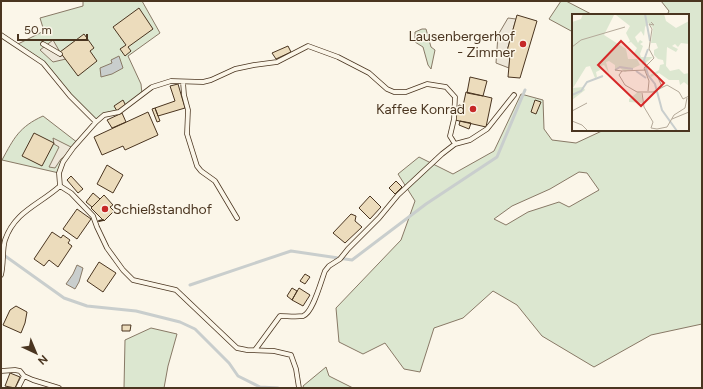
<svg xmlns="http://www.w3.org/2000/svg" width="703" height="389" viewBox="0 0 703 389" font-family="Figtree,sans-serif">
	<rect width="100%" height="100%" fill="#fbf6e9"/>
	<path fill="#dce7d0" stroke="#887966" fill-rule="evenodd" d="M83,1h59l18,32 -32,23 13,28 1,10 -14,12 -24,9 -8,7 -26,-26 -27,-33 -27,-18 28,-14 -4,-13 43,-12z
		M561,1h5l27,14h-20v17l-24,-13z
		M661,1h41v323l-51,11 -57,32 -52,-31 -25,-31 -24,-14 -30,27 -29,10 -14,44 -16,-3 -19,-26 -22,11 -24,-12 -3,-34 65,-68 14,-39 -17,-27 21,-17 34,17 41,-23 27,-57 22,6 1,29 8,11 24,3 28,-13h84v-115h-21l2,-4zM579,172l8,1 12,17 -30,17 -10,-5 -31,10 -22,13 -12,-6 18,-13 38,-17z
		M422,29h4l5,18 4,3 -4,19 -3,-4 -5,-18 -8,-5v-10z
		M43,116l35,27 -5,5 -14,25 -57,-13c12,-22 17,-33 41,-44z
		M151,328l26,6 -9,32 -4,22h-40l1,-48z
		M326,367l3,9 24,12h-49l-1,-2z"/>
	<path fill="#ede7d9" stroke="#887966" d="M508,18l8,1 -9,32 3,4 -1,13 -13,-5 2,-28z
		M53,40l7,12 6,7 -13,3 -13,-12z
		M53,138l18,9 -6,9 -4,3 -6,9 -6,-1 10,-20 -5,-3z"/>
	<path fill="#c9cecd" stroke="#887966" d="M119,56l4,12 -11,6 -11,3 -1,-9 12,-5 -1,-3z
		M77,265l6,3 -4,14 -4,7 -9,-5 7,-10z"/>
	<g fill="none" stroke-linecap="round" stroke-linejoin="round">
		<path stroke="#c9cecd" stroke-width="3" d="M1,253l63,45 23,8 49,5 44,11 15,7 34,34 9,13 22,11 18,1
			M190,285l101,-34 61,9 74,-56 71,-47 28,-67"/>
	</g>
	<path fill="#ecdcbc" stroke="#4a3520" d="M139,8l14,21 -25,18 3,4 -6,5 -5,-7 6,-4 -13,-18z
		M517,15l20,6 -17,57 -12,-1 2,-22 -3,-4z
		M84,34l10,14 -4,3 7,10 -19,15 -18,-24z
		M288,46l3,6 -15,7 -4,-6z
		M470,77l17,4 -4,15 -16,-3z
		M178,84l7,24 -27,8 -3,-8 20,-7 -5,-15z
		M466,92l26,6 -6,29 -31,-7 4,-15 4,1z
		M123,100l3,6 -9,5 -3,-5z
		M535,100l6,2 -5,12 -5,-2z
		M155,108l5,13 -3,1 -5,-13z
		M148,112l10,23 -33,15 -2,-4 -21,9 -8,-18z
		M122,113l4,9 -14,6 -5,-8z
		M460,121l11,2 -2,6 -10,-4z
		M34,133l20,10 -12,23 -20,-10z
		M107,165l16,10 -10,18 -16,-9z
		M71,176l12,13 -5,4 -11,-13z
		M396,181l6,6 -7,7 -6,-6z
		M93,193l7,6 -8,8 -6,-5z
		M104,195l9,10 -3,2 4,4 -10,10 -13,-13z
		M370,196l11,11 -11,12 -11,-11z
		M77,209l14,10 -14,20 -14,-10z
		M351,214l5,2 -1,5 7,6 -17,16 -12,-10z
		M52,232l9,6 2,-3 7,5 -2,3 4,3 -14,21 -9,-7 -5,6 -10,-7z
		M99,262l17,11 -13,19 -16,-11z
		M305,274l5,3 -5,7 -5,-3z
		M292,288l5,3 -5,9 -5,-4z
		M299,288l11,7 -7,11 -11,-6z
		M16,306l11,6 -2,11 -4,10 -18,-8 7,-15z
		M122,325h9l-1,6h-8z
		M10,373l10,4 -5,11 -10,-2z"/>
	<g fill="none" stroke-linecap="round" stroke-linejoin="round">
		<g stroke="#4a3520" stroke-width="5.5">
			<path id="lane" d="M1,35l42,28 27,33 26,26
				M43,44l17,10
				M183,82l1,13 4,15 -1,24 10,32 4,5 14,10 22,37
				M60,186l-1,-13 4,-11 10,-14 23,-26 8,-7 15,-3 33,-25 19,-6 32,1 8,-2 24,-11 19,-4 23,-3 31,-16 30,11 31,16 18,16 7,3h12l21,-8 19,3 9,10 -1,22 -4,17 5,8 15,-4 17,-11 27,-34
				M60,186l11,7 22,23 4,11 10,21 16,22 10,10 43,10 61,58 10,2 27,1 17,4 5,14 3,19
				M1,275c3,-11 1,-25 4,-35 10,-29 34,-35 55,-54
				M255,350l25,-34c7,0 16,1 23,0 10,-3 18,-35 22,-45l4,-5 11,-7 8,-10 31,-31 19,-23 44,-41 13,-10
				M1,371l14,-1 5,1 4,5 9,4 26,8
				M18,388l6,-12"/>
		</g>
		<use href="#lane" stroke="#fbf6e9" stroke-width="4"/>
		<path stroke="#4a3520" stroke-width="2" d="M99,221l4,-1"/>
	</g>
	<g fill="#c62828" stroke="#fbf6e9" stroke-width="1.5">
		<circle cx="523" cy="44" r="4"/>
		<circle cx="473" cy="109" r="4"/>
		<circle cx="105" cy="209" r="4"/>
	</g>
	<g text-anchor="middle" stroke-width="3" stroke-linejoin="round" paint-order="stroke">
		<g font-size="14" fill="#4a3520" stroke="#fbf6e9" text-anchor="end">
			<text x="515" y="41">Lausenbergerhof<tspan x="515" dy="16">- Zimmer</tspan></text>
			<text x="465" y="114">Kaffee Konrad</text>
			<text x="113" y="214" text-anchor="start">Schießstandhof</text>
		</g>
	</g>
	<g transform="translate(572 14)">
		<rect width="117" height="117" fill="#fbf6e9"/>
		<path d="M11,0h81l2,7 10,7 13,-7v23l-8,-1 -3,4 -3,-3 -3,2 6,3 -2,3 -9,-5 -1,19 4,5 9,-2 5,5 5,-1v13l-5,-4 -4,3 -1,-5h-10l-10,-7 -8,4 -1,-2 9,-5 1,-5 4,-1 -1,-4 -5,-1 -4,-4v-5l4,-2 -2,-5h-5l2,-15 -5,-5 -3,4 -1,9 -3,-5 -6,6 3,6 2,-3 3,2 -3,2 3,2 -3,8 1,3h12l-10,8 -2,-6 -7,-6 3,-5 -6,-6 -3,1 2,-2 -4,-8 4,-7 -14,-11h-2l-10,20 22,14 2,10h9l3,6 -15,7 -5,-4 -5,2v-5l-6,-4 -3,1 3,11 -5,-8 -3,1 1,3 -6,3 1,5 -2,1 -5,-12 -4,1 -13,21 10,-1 2,3 -13,10v-78l9,-3zM66,78l3,1 2,10 -14,-1v-3z" fill="#dce7d0"/>
		<path fill="none" stroke="#c9cecd" stroke-width="2" d="M73,0l5,27M76,35l-4,11 4,15 7,9 7,26 15,21M43,56l5,-3 13,2M64,57l10,7M0,81l9,-4 6,-9 16,-6"/>
		<path fill="none" stroke="#b4a999" stroke-width="1" d="M0,33l9,-7 44,-13M43,56l7,1 -3,4 6,10 12,7h16l14,-7 12,7 4,7 6,-3M50,57l24,-1M85,61l5,12M76,77l1,-10 -5,-13 10,-10 -5,-9 3,-20 -3,-5 5,1 -3,-3M70,79l2,14 9,15 -2,6 6,1 10,-2 7,-12 11,-7 2,-10M0,97l15,-8M100,105l17,-7M0,107l10,4 6,6"/>
		<path fill="#d62828" fill-opacity="0.15" stroke="#d62828" stroke-width="2" d="M49,27l43,42 -23,23 -43,-41z"/>
		<rect width="117" height="117" fill="none" stroke="#4a3520" stroke-width="2"/>
	</g>
	<rect width="703" height="389" fill="none" stroke="#4a3520" stroke-width="4"/>
	<g transform="translate(36 353) rotate(136)" stroke="#fbf6e9" stroke-width="3" paint-order="stroke">
	<path d="M0-3L7 15L0 10L-7 15Z" fill="#4a3520"/>
	<text y="-6" font-size="11" font-weight="bold" text-anchor="middle" fill="#4a3520">N</text>
	</g>
	<path d="M18 34v6h69v-6" fill="none" stroke="#4a3520" stroke-width="2"/>
	<text x="24" y="34" font-size="12" fill="#4a3520" stroke="#fbf6e9" stroke-width="3" paint-order="stroke">50 m</text>
</svg>
